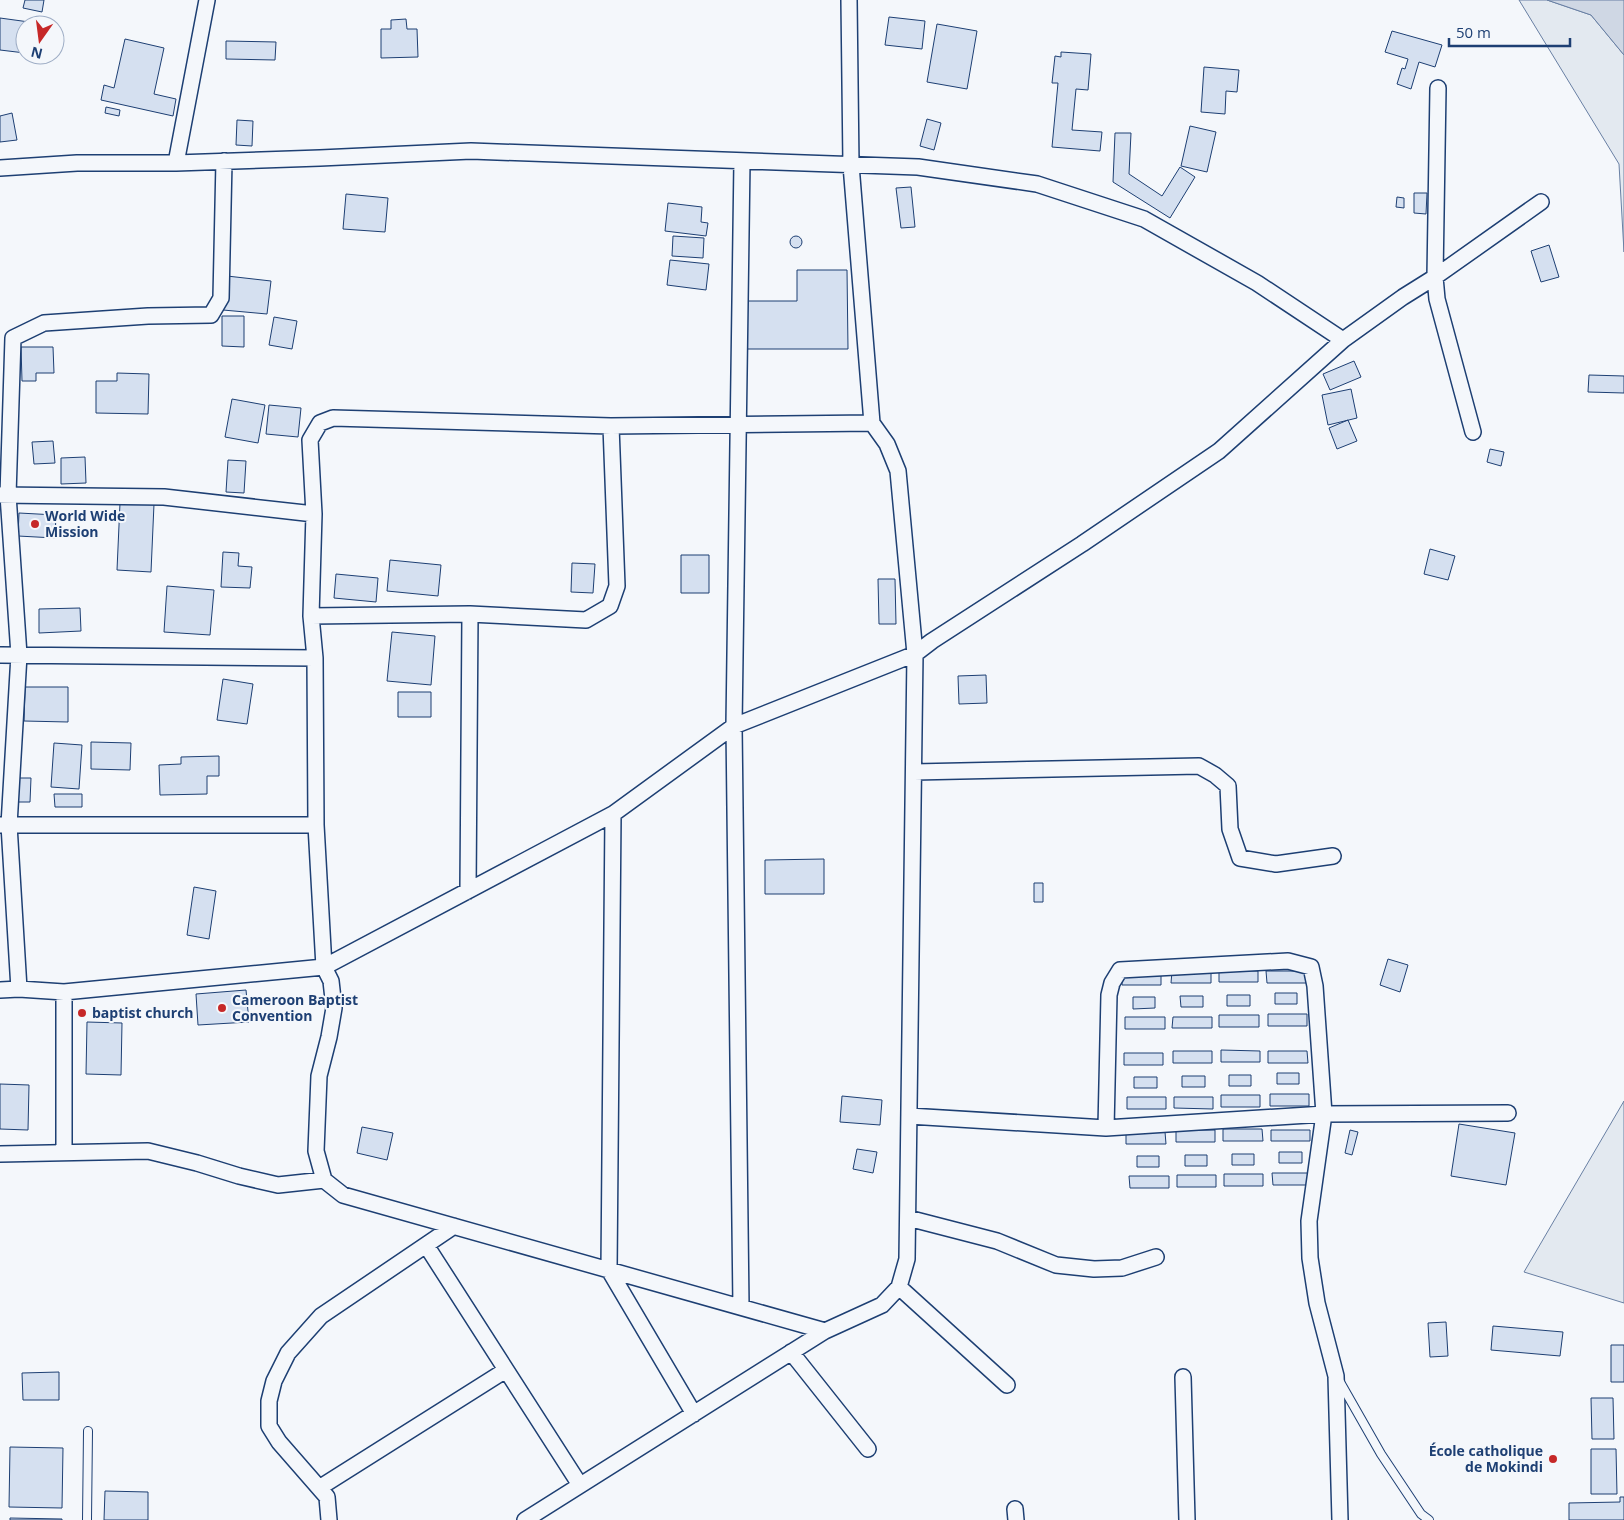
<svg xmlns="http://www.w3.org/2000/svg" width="1624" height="1520" viewBox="0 0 1624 1520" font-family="'Open Sans',sans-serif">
	<rect width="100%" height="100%" fill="#f4f7fb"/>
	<path fill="#e3e9f0" stroke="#687fa3" d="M1519,0h28l44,15 33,40v197l-5,-88z
		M1624,1101v202l-100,-31z"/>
	<path fill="#cfd7e4" stroke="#687fa3" d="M1547,0h77v55l-33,-40z"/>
	<path fill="#d5e0f0" stroke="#1d3f73" d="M25,0h19l-2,12 -19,-4z
		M889,17l36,4 -3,28 -37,-4z
		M0,18l51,7h-26v28l-25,-3z
		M406,19l1,10h10l1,28 -37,1v-29h10v-9z
		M937,24l40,7 -10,58 -40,-7z
		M1392,31l50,14 -7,22 -16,-5 -8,27 -14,-5 5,-16 3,1 3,-10 -23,-7z
		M125,39l39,9 -10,46 22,5 -3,17 -72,-16 3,-15 10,3z
		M226,41l50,1 -1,18 -49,-1z
		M1061,52l30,2 -3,36 -12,-1 -4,41 30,2 -2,19 -48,-4 6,-64h-6l3,-27 6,1z
		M1204,67l35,3 -2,22 -11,-1 -1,23 -24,-2z
		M106,107l14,3 -1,6 -14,-3z
		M12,113l5,27 -17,2v-26z
		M927,119l14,4 -7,27 -14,-4z
		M237,120l16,1 -1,25 -16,-1z
		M1190,126l26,6 -9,40 -26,-6z
		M1115,133h16l-2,41 33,22 18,-29 15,10 -25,41 -57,-36z
		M911,187l4,40 -14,1 -5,-40z
		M1414,193h13l-1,21 -12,-1z
		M346,194l42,4 -3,34 -42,-3z
		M1397,197l7,1v10l-8,-1z
		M668,203l34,4 -1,15 7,1 -2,13 -41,-5z
		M790 242a6 6 0 1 1 12 0a6 6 0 1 1-12 0Z
		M673,236l31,2 -1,20 -31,-2z
		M1549,245l10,32 -18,5 -10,-31z
		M670,260l39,4 -3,26 -39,-5z
		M797,270h50l1,79h-103v-48h52z
		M227,276l44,5 -4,33 -44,-4z
		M222,316h22v31l-22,-1z
		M274,317l23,4 -5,28 -23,-4z
		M21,347h32l1,26h-18v8h-14z
		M1354,361l7,16 -31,13 -7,-16z
		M117,373l32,1 -1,40 -52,-1v-32h21z
		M1589,375l35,1v17l-36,-1z
		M1351,389l6,29 -29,7 -6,-30z
		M232,399l33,6 -7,38 -33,-6z
		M269,405l32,3 -3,29 -32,-3z
		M1348,420l9,21 -20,8 -8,-21z
		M53,441l2,22 -21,1 -2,-22z
		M1490,449l14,3 -3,14 -14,-4z
		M85,457l1,26 -25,1v-26z
		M228,460l18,1 -2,32 -18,-1z
		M120,503l34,1 -3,68 -34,-2z
		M19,513l37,2 -1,23 -37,-2z
		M1430,549l25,7 -7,24 -24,-6z
		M223,552l16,1 -1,13 14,1 -2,21 -29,-1z
		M681,555h28v38h-28z
		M390,560l51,5 -3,31 -51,-5z
		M572,563l23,1 -2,29 -22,-1z
		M336,574l42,4 -2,24 -42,-4z
		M878,579h17l1,45h-17z
		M167,586l47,4 -4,45 -46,-3z
		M80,608l1,23 -42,2v-24z
		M392,632l43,4 -4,49 -44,-4z
		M986,675l1,28 -28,1 -1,-28z
		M223,679l30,5 -6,40 -30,-4z
		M25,687h43v35l-44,-1z
		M398,692h33v25h-33z
		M91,742l40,1 -1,27 -39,-1z
		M54,743l28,2 -3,44 -28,-2z
		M219,756v20h-12v18l-47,1 -1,-30 22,-1v-7z
		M13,778h18l-1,24h-18z
		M54,794h28v13h-27z
		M824,859v35h-59v-34z
		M1034,883h9v19h-9z
		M194,887l22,4 -7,48 -22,-4z
		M1388,959l20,6 -8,27 -20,-7z
		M1219,970l39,1v11h-39z
		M1172,971h39v12h-40z
		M1266,971h40v12h-39z
		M1122,973h39v12h-39z
		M246,990l3,32 -51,3 -2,-31z
		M1275,993h22v11h-22z
		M1227,995h23v11h-23z
		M1180,996h23v11h-22z
		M1133,997h22v11l-22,1z
		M1268,1014h39v12h-39z
		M1219,1015h40v12h-40z
		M1125,1017h40v12h-40z
		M1173,1017h39v11h-40z
		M87,1022l35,1 -1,52 -35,-1z
		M1221,1050l39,1v11h-39z
		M1173,1051h39v12h-39z
		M1268,1051h39l1,12h-40z
		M1124,1053h39v12h-39z
		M1277,1073h22v11h-22z
		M1229,1075h22v11h-22z
		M1182,1076h23v11h-23z
		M1134,1077h23v11h-23z
		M0,1084l29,1 -1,45 -28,-1z
		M1270,1094h39v12h-39z
		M1221,1095h39v12h-39z
		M842,1096l40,4 -2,25 -40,-3z
		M1127,1097h39v12h-39z
		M1174,1097h39v12l-39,-1z
		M1459,1124l56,9 -9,52 -55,-9z
		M362,1127l31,6 -6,27 -30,-7z
		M1223,1129h39l1,12h-40z
		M1176,1130h39v12h-39z
		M1271,1130h39v11h-39z
		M1350,1130l8,2 -6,23 -7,-2z
		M1126,1132h39l1,12h-40z
		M857,1149l20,3 -4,21 -20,-4z
		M1279,1152h23v11h-23z
		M1232,1154h22v11h-22z
		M1185,1155h22v11h-22z
		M1137,1156h22v11h-22z
		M1272,1173h40v12h-39z
		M1224,1174h39v12h-39z
		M1177,1175h39v12h-39z
		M1129,1176h40v12h-39z
		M1446,1322l2,34 -18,1 -2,-34z
		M1493,1326l70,6 -3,24 -69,-6z
		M1611,1345h13v37h-13z
		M59,1372v28h-36l-1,-27z
		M1591,1398h22l1,41h-22z
		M10,1447l53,1 -1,60 -53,-1z
		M1591,1449h25l1,45h-26z
		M105,1491l43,1v28h-44z
		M1620,1497h4v23h-55v-17l51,-1z
		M10,1518l52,1v1h-52z"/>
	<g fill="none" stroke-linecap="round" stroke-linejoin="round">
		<g stroke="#1d3f73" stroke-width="10">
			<path id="service" d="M1340,1382l41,72 40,60 8,6
				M87,1520l1,-89"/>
		</g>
		<g stroke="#1d3f73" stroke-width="18">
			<path id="minor" d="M849,0l2,165 21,258
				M176,163l31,-163
				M0,168l77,-5h99l144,-5 151,-7 447,16 119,17 107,35 113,64 86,57 -124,111 -137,93 -150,97 -17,13 -8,605 -8,28 -17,18 -57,26 -300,189
				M1435,277l3,-189
				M1435,277l106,-75
				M1343,340l60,-43 32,-20 2,22 36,133
				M0,495l164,2 150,17
				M311,616l159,-2 116,6 24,-14 7,-20 -6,-160
				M0,655l315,3
				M914,772l285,-6 16,9 13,11 2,43 10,29 36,6 57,-8
				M613,814l-4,456 85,144
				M0,825h316
				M468,891l2,-277
				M19,989l-10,-164 10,-170 -11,-160 5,-157 31,-15 104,-7 63,-1 10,-17 3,-137
				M0,990l19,-1 45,3 260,-25 289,-153 121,-88 181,-72 -17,-183 -11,-27 -15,-21 -261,3 -278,-8 -13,5 -10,17 4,74 -3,102 4,42 1,167 8,142 7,14 3,27 -5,29 -10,39 -3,75 8,29 19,15 482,136
				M909,1116l197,12 218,-14 184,-1
				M1106,1128l3,-133 3,-12 8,-13 168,-9 23,6 4,19 9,128 -15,107 1,37 7,45 19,73 4,144
				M64,1153v-161
				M0,1154l148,-3 49,12 42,13 39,9 46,-5
				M908,1218l89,23 59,24 38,4 28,-1 34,-11
				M426,1245l154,240
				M899,1287l108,98
				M741,1307l-7,-581 8,-565
				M791,1352l77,97
				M1183,1377l4,143
				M319,1488l187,-118
				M1015,1509l1,11
				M329,1520l-2,-23 -48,-55 -10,-16v-25l5,-20 14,-28 33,-37 133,-90"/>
		</g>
		<use href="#service" stroke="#f4f7fb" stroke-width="8"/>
		<use href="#minor" stroke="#f4f7fb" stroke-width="15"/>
	</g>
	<g fill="#c62828" stroke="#f4f7fb" stroke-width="2">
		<circle cx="35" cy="524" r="5"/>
		<circle cx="222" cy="1008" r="5"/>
		<circle cx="82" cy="1013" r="5"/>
		<circle cx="1553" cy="1459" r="5"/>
	</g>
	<g text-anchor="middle" stroke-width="4" stroke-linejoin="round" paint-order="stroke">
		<g font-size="14" font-weight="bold" fill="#1d3f73" stroke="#f4f7fb" text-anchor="start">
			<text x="45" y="521">World Wide<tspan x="45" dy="16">Mission</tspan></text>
			<text x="232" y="1005">Cameroon Baptist<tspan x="232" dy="16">Convention</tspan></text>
			<text x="92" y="1018">baptist church</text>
			<text x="1543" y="1456" text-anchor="end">École catholique<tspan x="1543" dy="16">de Mokindi</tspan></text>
		</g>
	</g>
	<g transform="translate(40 40) rotate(194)"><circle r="24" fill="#f4f7fb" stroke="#9eadc5"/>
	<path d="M0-4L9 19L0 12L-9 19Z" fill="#c62828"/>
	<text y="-8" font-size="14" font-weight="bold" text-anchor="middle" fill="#1d3f73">N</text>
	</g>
	<path d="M1449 38v8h121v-8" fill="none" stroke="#1d3f73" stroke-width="2.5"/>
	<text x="1456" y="38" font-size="15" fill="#1d3f73" stroke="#f4f7fb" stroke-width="4" paint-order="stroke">50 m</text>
</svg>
